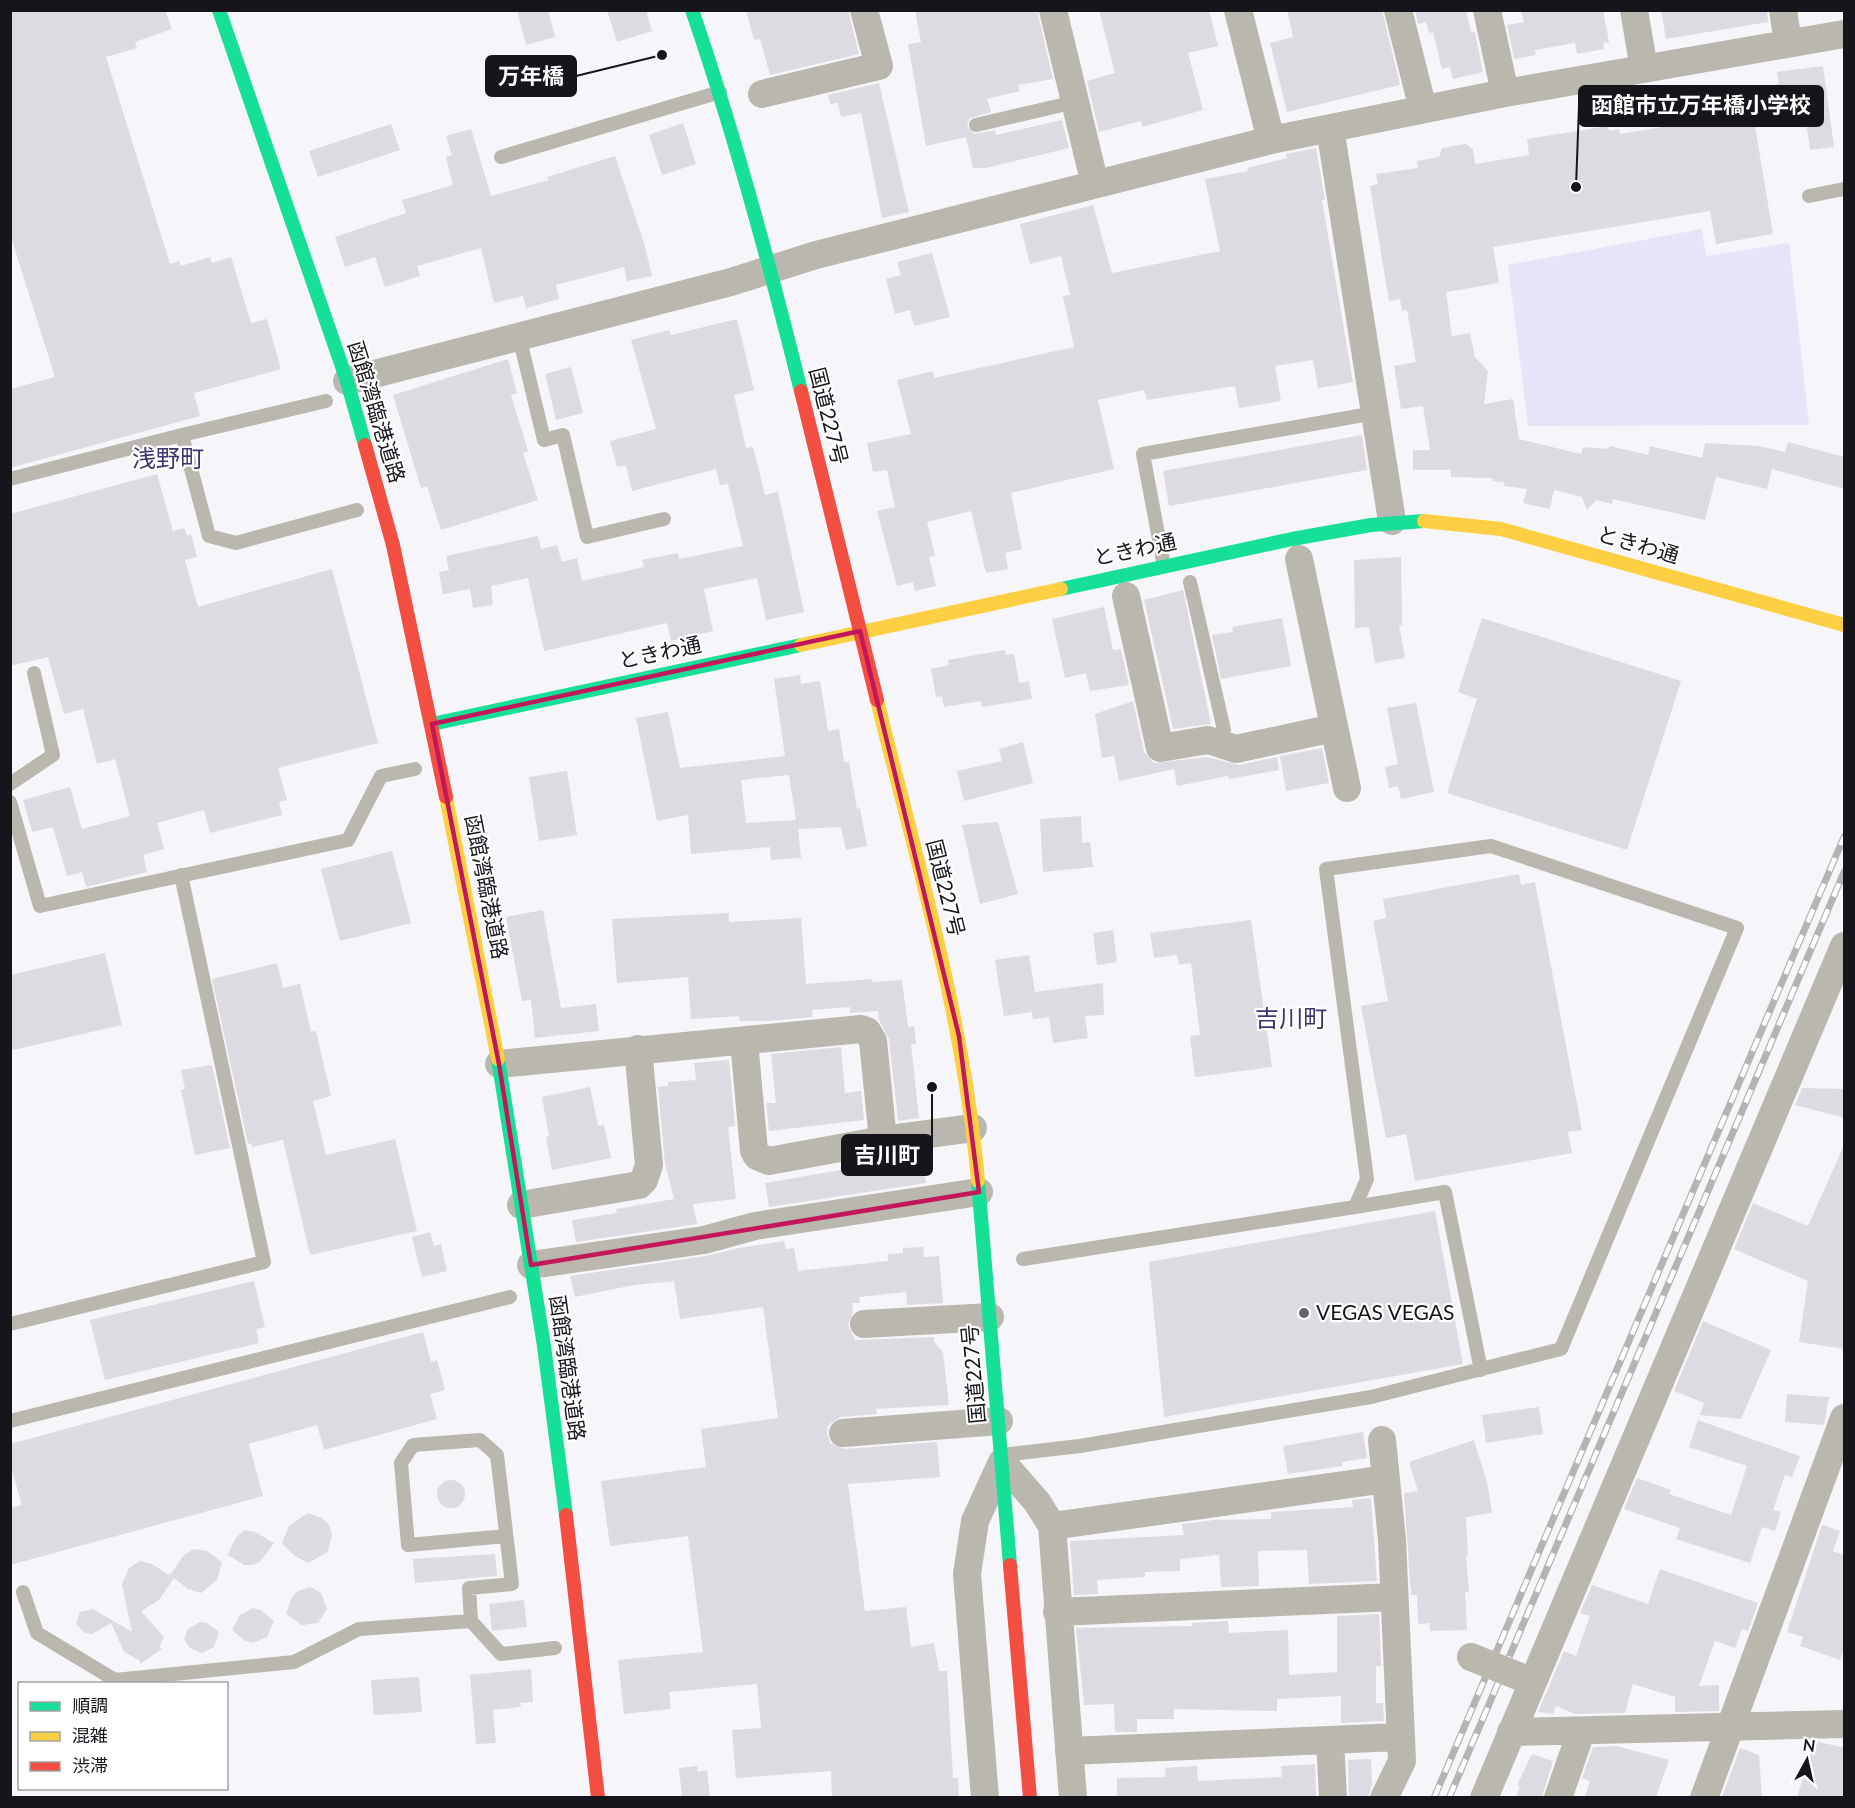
<svg xmlns="http://www.w3.org/2000/svg" width="1855" height="1808" viewBox="0 0 1855 1808" font-family="Lato,'Noto Sans JP',sans-serif">
	<rect width="100%" height="100%" fill="#f6f5fa"/>
	<path fill="#e8e3f9" d="M1702,229l4,27 83,-13 20,182 -281,1 -20,-161z"/>
	<path fill="#dddbe1" fill-rule="evenodd" d="M10,10h155l7,19 -37,13 2,6 -31,9 64,207 9,-3 2,5 29,-9 2,6 19,-6 20,66 16,-4 14,50 -87,24 6,23 -190,52v-79l45,-12 -45,-143z
		M517,10h31l7,27 -29,8z
		M607,10h39l6,21 -35,11z
		M746,10h102l11,44 -89,21 -10,-36 -6,1z
		M915,10h122l16,69 -35,6 2,6 -33,8 4,13 -21,6 -3,8 7,8 21,-4 1,5 66,-15 7,28 -83,20h-13l-7,-31 -40,9 -18,-102 13,-2z
		M1099,10h110l9,36 -30,7 15,57 -61,17 -1,-6 -42,11 -12,-51 28,-8z
		M1287,10h95l18,75 -113,27 -17,-69 23,-6z
		M1415,10h51l5,22h4l8,40 -30,7 -3,-12 -8,2 -9,-37 -4,1 -3,-11 -8,2z
		M1521,10h82l6,32 -6,1 1,6 -27,5 -2,-11 -40,7 1,5 -22,4 -7,-34 17,-3z
		M1661,10h106l1,12 -102,17z
		M1823,66l11,81 -24,3 -6,-43 -51,7 20,120 -57,10 -6,-33 -217,36 6,36 -53,9 6,44 18,-3 5,24 13,14 -4,33 29,-5 6,40 62,15 2,-7 26,2 1,-3 38,9 2,-9 52,12 3,-15 54,3 26,6 3,-10 57,15v32l-73,-20 -5,20 -51,-12 -11,43 -92,-21 -1,5 -16,-4 -9,10 -5,-13 -28,-7 -4,19 -27,-6 4,-14 -23,-3v-4l-12,-1 1,-3 -42,-1v-7h-38v-20h17l-7,-44 -22,3 -7,-43 22,-4 -9,-52 -5,1 -2,-12 -11,2 -19,-115 8,-2 -2,-10 42,-6 -1,-7 22,-4 3,-9 24,-4 7,5 2,15 54,-9 -2,-16 81,-13 1,5 10,-2 1,5 74,-12 -4,-21 89,-17 -2,-12z
		M879,83l30,129 -27,6 -21,-105 -20,4 -3,-14 -8,1 -2,-9z
		M683,123l13,41 -34,11 -13,-40z
		M391,124l9,26 -82,27 -9,-26z
		M471,129l20,67 58,-16 -2,-3 68,-21 29,87 8,33 -25,5 -3,-14 -68,18 3,14 -33,9 -3,-12 -29,7 -13,-55 -64,18 3,10 -35,11 -10,-30 -30,10 -10,-30 71,-24 -4,-13 51,-15 -7,-28 6,-2 -6,-19z
		M1316,148l9,52h-3l31,182 -35,6 -5,-28 -38,6 6,35 -42,7 -4,-22 -88,14 -3,-10 -46,10 16,69 -103,24 11,56 -17,4 3,16 -22,4 -15,-62 -44,11 8,34 -6,1 7,29 -21,5 -2,-9 -16,4 -20,-75 18,-4 -8,-37 -14,2 -6,-29 44,-9 -14,-54 36,-9 1,7 140,-31 -11,-51 7,-1 -9,-39 -31,8 -10,-40 73,-19 19,68 108,-22 -15,-72 43,-8 -1,-3 40,-10 -1,-4z
		M932,253l18,64 -36,9 -4,-16 -15,4 -9,-35 15,-4 -4,-13z
		M737,319l17,71 -20,5 12,53 7,-1 12,48 13,-3 26,120 -38,8 -9,-42 -53,11 9,42 -42,10 -4,-18 -123,28 -16,-73 -37,8 2,19 -20,3 -3,-19 -27,5 -4,-22 10,-2 -3,-14 92,-20 3,13 16,-4 5,17 15,-4 5,23 62,-14 -2,-7 36,-7 1,6 64,-13 -15,-62 -8,1 -4,-16 -84,22 -6,-26 -9,2 -7,-26 46,-12 -25,-89 38,-10 2,5z
		M508,359l9,34 -6,2 17,56 -5,2 15,47 -97,30 -14,-44 -6,2 -28,-93z
		M571,367l12,46 -27,7 -11,-46z
		M1362,435l5,35 -198,36 -6,-35z
		M157,474l16,57 11,-3 3,8 4,-2 6,23 -12,3 13,47 134,-38 46,174 -100,25 9,32 -8,2 3,13 -72,18 -6,-23 -47,13 7,26 -21,6 4,17 -61,15 -4,-15 -15,4 -14,-49 -21,5 -9,-32 47,-13 12,42 48,-13 -15,-57 -18,5 -14,-55 -19,5 -16,-57 -38,9v-152z
		M1401,557l1,68h-3l6,33 -30,5 -6,-36 -14,1 -1,-68z
		M1183,590l28,134 -38,5 -29,-129z
		M1104,607l9,43 8,-1 8,36 -39,6 -4,-18 -21,5 -13,-59z
		M1282,618l9,48 -70,13 -9,-44 21,-3 -1,-5z
		M1482,618l199,63 -54,169 -180,-57 30,-94 -19,-7z
		M1005,650l1,5 8,-1 5,29 10,-2 3,18 -50,8 -1,-6 -37,6 -2,-11 -6,1 -5,-28 18,-4 -1,-5z
		M800,675l1,9 19,-3 8,50 11,-2 5,33h5l8,47 3,-1 7,38 -21,4 -5,-23 -43,2 3,29 -30,2 -1,-13 -79,7 -3,-39 -31,6 -21,-103 32,-6 12,56 105,-12 -11,-77zM789,775l7,45 -50,3 -5,-43z
		M1133,701l11,51 10,11 53,-6 32,8 38,-8 2,13 -50,9 -1,-3 -51,10 -3,-17 -55,12 -5,-25 -12,2 -7,-44z
		M1416,703l18,89 -33,7 -3,-13 -9,2 -4,-21 13,-3 -11,-56z
		M1023,742l10,41 -69,18 -7,-30 45,-10 -3,-12z
		M1322,748l7,35 -43,8 -6,-35z
		M567,771l10,64 -38,6 -10,-64z
		M1081,816l1,27 8,-1 3,25 -50,5 -3,-53z
		M998,822l20,72 -38,10 -18,-79z
		M392,851l19,72 -71,18 -19,-72z
		M1519,874l2,11 14,-3 47,248 -14,2 4,21 -157,28 -9,-47 -20,4 -25,-132 27,-5 -15,-80 13,-3 -3,-19z
		M543,910l18,98 35,-4 3,27 -64,7 -4,-38 -9,1 -16,-84z
		M729,913v9l72,-4 5,66 66,-5v3l30,-2 6,47 6,-1 2,18h-5l8,74 -21,3 -9,-82 -10,-19 -1,-9 -28,2v-6l-38,3 1,7 -45,4h-28l-1,-5 -48,3 -3,-42 -71,6 -5,-64z
		M1251,920l21,147 -77,10 -5,-41 10,-1 -9,-72 -12,2 -2,-10 -23,3 -4,-25z
		M1113,930l4,32 -20,3 -4,-32z
		M105,953l17,72 -109,25 -3,-10v-65z
		M1029,955l6,37 68,-9 1,32 -19,1 3,22 -35,5 -4,-26 -16,2 -1,-7 -28,4 -9,-56z
		M277,963l6,25 17,-4 11,48 5,-1 15,65 -18,5 13,54 69,-16 22,92 -107,24 -27,-115 -31,7 -1,-4 -3,1 -36,-165z
		M841,1047l4,46 16,-2 3,29 -95,11 -3,-28h10l-5,-49z
		M729,1060l6,66 -7,1 8,72 -43,5 4,20 -121,18 -4,-22 45,-7 -1,-4 58,-10 -9,-35 -7,-77 10,-1v-4l28,-2 -2,-17z
		M212,1065l18,83 -35,7 -14,-65 4,-1 -4,-19z
		M590,1087l8,39 6,-1 7,33 -59,12 -6,-33 3,-1 -7,-39z
		M1802,1088l43,1v29l-50,-13z
		M1845,1143v206l-46,-7 9,-61 -74,-32 19,-46 55,23z
		M922,1156l4,27 -157,24 -4,-24z
		M1435,1211l28,153 -299,53 -15,-155z
		M430,1232l4,14 7,-2 6,27 -25,6 -10,-40z
		M784,1241l2,8 8,-1 4,23 90,-10v-7l15,-1v-5l20,-1 1,10 15,-1 4,47 -36,2 -1,-13 -47,5 1,6h-8l1,9 -5,13 7,15 79,-3v5l9,10 6,53 -73,4 1,5 -36,3 -13,8 -1,9 3,9 14,6 93,-7 3,35 -92,7 17,127 41,-4 5,40 23,-4 5,28h8l6,107h5l1,19h-127l-1,-26 -95,7 -4,-48 29,-2 -4,-44 -88,8 2,17 -47,5 -6,-54 85,-8 -15,-116 -78,10 -9,-65 105,-14 -5,-38 77,-11 -15,-111 -83,12 -6,-38 -40,4 -59,12 -5,-21 136,-20 33,-8z
		M254,1281l11,46 -9,2 3,14 -154,37 -15,-60z
		M1703,1321l68,29 -30,69 -41,-4 4,-12 -30,-12z
		M423,1332l8,30 6,-2 8,30 -15,4 7,25 -113,31 -7,-25 -68,19 14,52 -253,69v-57l12,-3 -12,-41v-20z
		M1787,1394l42,3 -5,28 -39,-3z
		M1539,1407l4,27 -57,9 -4,-28z
		M1698,1420l102,36 -8,21 -7,-2 -12,35 8,2 -6,19 -13,-4 -12,36 -74,-24 4,-11 -56,-19 13,-31 34,12 -2,4 62,21 16,-49 -58,-19z
		M1363,1432l4,26 -25,4 1,4 -55,8 -5,-28z
		M1474,1440l14,46 4,27 -26,4 2,39h-2l3,36h-4l2,38 -37,1v-8l-12,1 -1,-29h-6l-7,-102 14,-2 -9,-29z
		M437 1494a14 14 0 1 1 28 0a14 14 0 1 1-28 0Z
		M1371,1498l6,83 -68,3 -2,-34 -49,1 1,35 -38,1 -2,-32 -39,4v12l-35,1v5l-48,3 1,14 -24,1 -4,-54 114,-6 -2,-11 32,-4 57,-1v-7l82,-5 -1,-7z
		M308,1513l14,5 7,7 3,9 -4,18 -20,11 -13,-7 -13,-13 7,-17z
		M1822,1525l18,6 -7,20 12,4v91l-5,14 -40,-14 3,-9 -16,-5z
		M244,1530l11,2 19,11 -14,19 -8,3h-8l-16,-10 7,-16z
		M194,1549l13,2 15,11 -5,18 -16,13 -13,-4 -18,-14 14,-20z
		M495,1554l2,22 -82,7 -2,-24z
		M140,1561l12,3 22,14 -15,22 -18,11 23,26 -5,10 3,2 -22,15 -1,-4 -15,-8 -13,-29 -19,11 -7,-1 -9,-9 4,-12 13,-3 39,23 -10,-48 7,-16z
		M1660,1569l98,34 -10,28 -6,-2 -7,19 -20,-7 -16,45 20,-1v26l-44,1v-15l-42,-13 -8,29 -50,1 -19,-8 -3,8 -15,-2 26,-61 12,5 14,-40 -10,-3 12,-28 56,19z
		M310,1587l11,6 6,16 -9,14 -16,2 -16,-11 6,-17 6,-6z
		M524,1600l3,27 -35,4 -3,-27z
		M253,1608l8,2 13,11 -7,16 -14,6 -8,-2 -13,-11 8,-15z
		M1379,1614l2,52h-5v37h7l1,18 -43,2v-27l-64,3v12l-103,-2v10h-37v13h-22l-1,-28 -30,1 -8,-77 116,-2v-3l36,-2 1,12 59,-3 1,45 48,-3v-56z
		M200,1622l7,1 12,9 -5,15 -12,6 -12,-5 -6,-9 4,-10z
		M531,1669l2,33 -13,1 1,4 -28,3 3,33 -20,1 -6,-69z
		M419,1677l3,35 -48,3 -3,-35z
		M1815,1741l30,7v49h-48z
		M1617,1746l52,14 -13,37h-71l5,-16 -8,-3 11,-31z
		M1740,1748l19,7 3,42h-40z
		M1532,1754l21,7 -11,36h-26l4,-11 -3,-1z
		M1371,1759l1,26 -4,12h-19l-1,-37z
		M1315,1764l1,32 -199,1v-19l49,-1 -1,-9 32,-2 1,15 84,-4 -1,-11z
		M697,1766l1,6 9,-2 3,27h-28l-3,-29z"/>
	<g fill="none" stroke-linecap="round" stroke-linejoin="round">
		<path stroke="#bab7ae" stroke-width="14" d="M976,125l99,-23
			M501,157l219,-65
			M1809,196l35,-7
			M519,336l25,104 19,-5 24,102 77,-18
			M326,401l-144,34 27,101 27,7 121,-33
			M10,479l172,-44
			M1164,566l-21,-112 232,-41
			M1190,582l34,148 -3,14
			M10,784l43,-29 -19,-82
			M10,802l30,104 308,-66 33,-64 34,-7
			M1355,1207l90,-15 36,178
			M10,1324l254,-62 -83,-387
			M10,1421l500,-124
			M1002,1455l78,-9 291,-49 190,-48 176,-421 -246,-82 -165,23 41,310 -12,28 -332,52
			M506,1536l-98,9 -7,-82 12,-18 67,-5 17,15 15,129 -43,4 2,33 30,33 54,-6
			M23,1592l14,41 78,47 179,-18 65,-33 112,-8"/>
		<path stroke="#bab7ae" stroke-width="28" d="M1053,10l38,158
			M1238,10l33,130
			M1398,10l25,99
			M1487,10l18,83
			M1634,10l10,59
			M1783,10l5,33
			M762,94l117,-28 -15,-56
			M1330,128l62,393
			M347,381l384,-99 85,-27 455,-115 234,-47 339,-59
			M1299,559l48,229
			M1126,596l34,152 48,-8 28,9 98,-21
			M744,1041l10,110 3,5 12,5 114,-21 90,-12
			M499,1064l362,-35 6,2 6,10 10,99
			M521,1205l118,-20 5,-5 5,-15 -11,-116
			M531,1265l173,-25 51,-14 224,-34
			M864,1324l126,-7
			M843,1433l156,-12
			M1382,1440l10,100 10,221 -18,37
			M1052,1526l334,-47
			M1057,1612l337,-15
			M1511,1732l333,-8
			M1330,1740l3,58
			M1069,1751l330,-14
			M985,1798l-18,-224 8,-53 27,-59 35,40 15,24 21,272
			M1484,1798l360,-852
			M1558,1798l23,-66
			M1704,1798l140,-380"/>
		<path stroke="#16e098" stroke-width="14" d="M219,10l128,371 18,64
			M692,10c43,125 77,252 109,381
			M1061,589l231,-50 79,-14 53,-4
			M432,724l369,-79
			M498,1059l46,287 22,169
			M978,1181l32,384"/>
		<path stroke="#ffcf43" stroke-width="14" d="M1424,521l77,8 343,96
			M801,645l260,-56
			M877,700c39,159 87,318 101,481
			M446,797l52,262"/>
		<path stroke="#f24e42" stroke-width="14" d="M801,391l76,309
			M365,445l28,100 53,252
			M566,1515l32,283
			M1010,1565l20,233"/>
		<g stroke="#b6b4b3" stroke-width="7">
			<path id="rail" d="M1434,1798l410,-961
				M1449,1798l395,-926"/>
		</g>
		<use href="#rail" stroke="#fff" stroke-width="4.5" stroke-dasharray="14" stroke-linecap="butt"/>
		<path stroke="#bab7ae" stroke-width="28" d="M1471,1657l47,19"/>
	</g>
	<path fill="none" stroke="#c2185b" stroke-width="4.5" stroke-linejoin="round" d="M860,631l99,405 20,156 -448,73 -32,-201 -67,-340z"/>
	<circle fill="#65636a" stroke="#fff" stroke-width="2" cx="1304" cy="1313" r="6"/>
	<g text-anchor="middle" stroke-width="4.5" stroke-linejoin="round" paint-order="stroke">
		<g font-size="21" fill="#17151c" stroke="#fff">
			<text transform="translate(376 412) rotate(73)" y="7">函館湾臨港道路</text>
			<text transform="translate(828 416) rotate(76)" y="7">国道227号</text>
			<text transform="translate(1638 545) rotate(16)" y="7">ときわ通</text>
			<text transform="translate(1135 550) rotate(-12)" y="7">ときわ通</text>
			<text transform="translate(660 653) rotate(-12)" y="7">ときわ通</text>
			<text transform="translate(486 887) rotate(79)" y="7">函館湾臨港道路</text>
			<text transform="translate(945 888) rotate(76)" y="7">国道227号</text>
			<text transform="translate(567 1368) rotate(82)" y="7">函館湾臨港道路</text>
			<text transform="translate(974 1374) rotate(-95)" y="7">国道227号</text>
		</g>
		<g font-size="21" fill="#17151c" stroke="#fff" text-anchor="start">
			<text x="1316" y="1320">VEGAS VEGAS</text>
		</g>
		<g font-size="24" fill="#403470" stroke="#fff">
			<text x="168" y="467">浅野町</text>
			<text x="1291" y="1027">吉川町</text>
		</g>
	</g>
	<path fill="none" stroke="#17151c" stroke-width="2" d="M662 55L576 76M1576 187L1579 106M932 1087L932 1155"/>
	<g fill="#17151c" stroke="#fff" stroke-width="2">
		<circle cx="662" cy="55" r="6"/>
		<circle cx="1576" cy="187" r="6"/>
		<circle cx="932" cy="1087" r="6"/>
	</g>
	<g fill="#17151c" stroke="#17151c" stroke-width="2">
		<rect x="486" y="56" width="90" height="40" rx="6"/>
		<rect x="1579" y="86" width="244" height="40" rx="6"/>
		<rect x="842" y="1135" width="90" height="40" rx="6"/>
	</g>
	<g font-size="22" text-anchor="middle" font-weight="bold" fill="#fff">
		<text x="531" y="84">万年橋</text>
		<text x="1701" y="113">函館市立万年橋小学校</text>
		<text x="887" y="1163">吉川町</text>
	</g>
	<rect width="1855" height="1808" fill="none" stroke="#17151c" stroke-width="24"/>
	<rect x="18" y="1682" width="210" height="108" fill="#ffffff" stroke="#a2a1a4" stroke-width="1.5"/>
	<rect x="30" y="1702" width="30" height="9" fill="#16e098" stroke="#a2a1a4" stroke-width="1.5"/>
	<text x="72" y="1712" font-size="18" fill="#17151c">順調</text>
	<rect x="30" y="1732" width="30" height="9" fill="#ffcf43" stroke="#a2a1a4" stroke-width="1.5"/>
	<text x="72" y="1742" font-size="18" fill="#17151c">混雑</text>
	<rect x="30" y="1762" width="30" height="9" fill="#f24e42" stroke="#a2a1a4" stroke-width="1.5"/>
	<text x="72" y="1772" font-size="18" fill="#17151c">渋滞</text>
	<g transform="translate(1807 1760) rotate(8)" stroke="#ffffff" stroke-width="4.5" paint-order="stroke">
	<path d="M0-4.5L10 22L0 15L-10 22Z" fill="#17151c"/>
	<text y="-9" font-size="16" font-weight="bold" text-anchor="middle" fill="#17151c">N</text>
	</g>
</svg>
